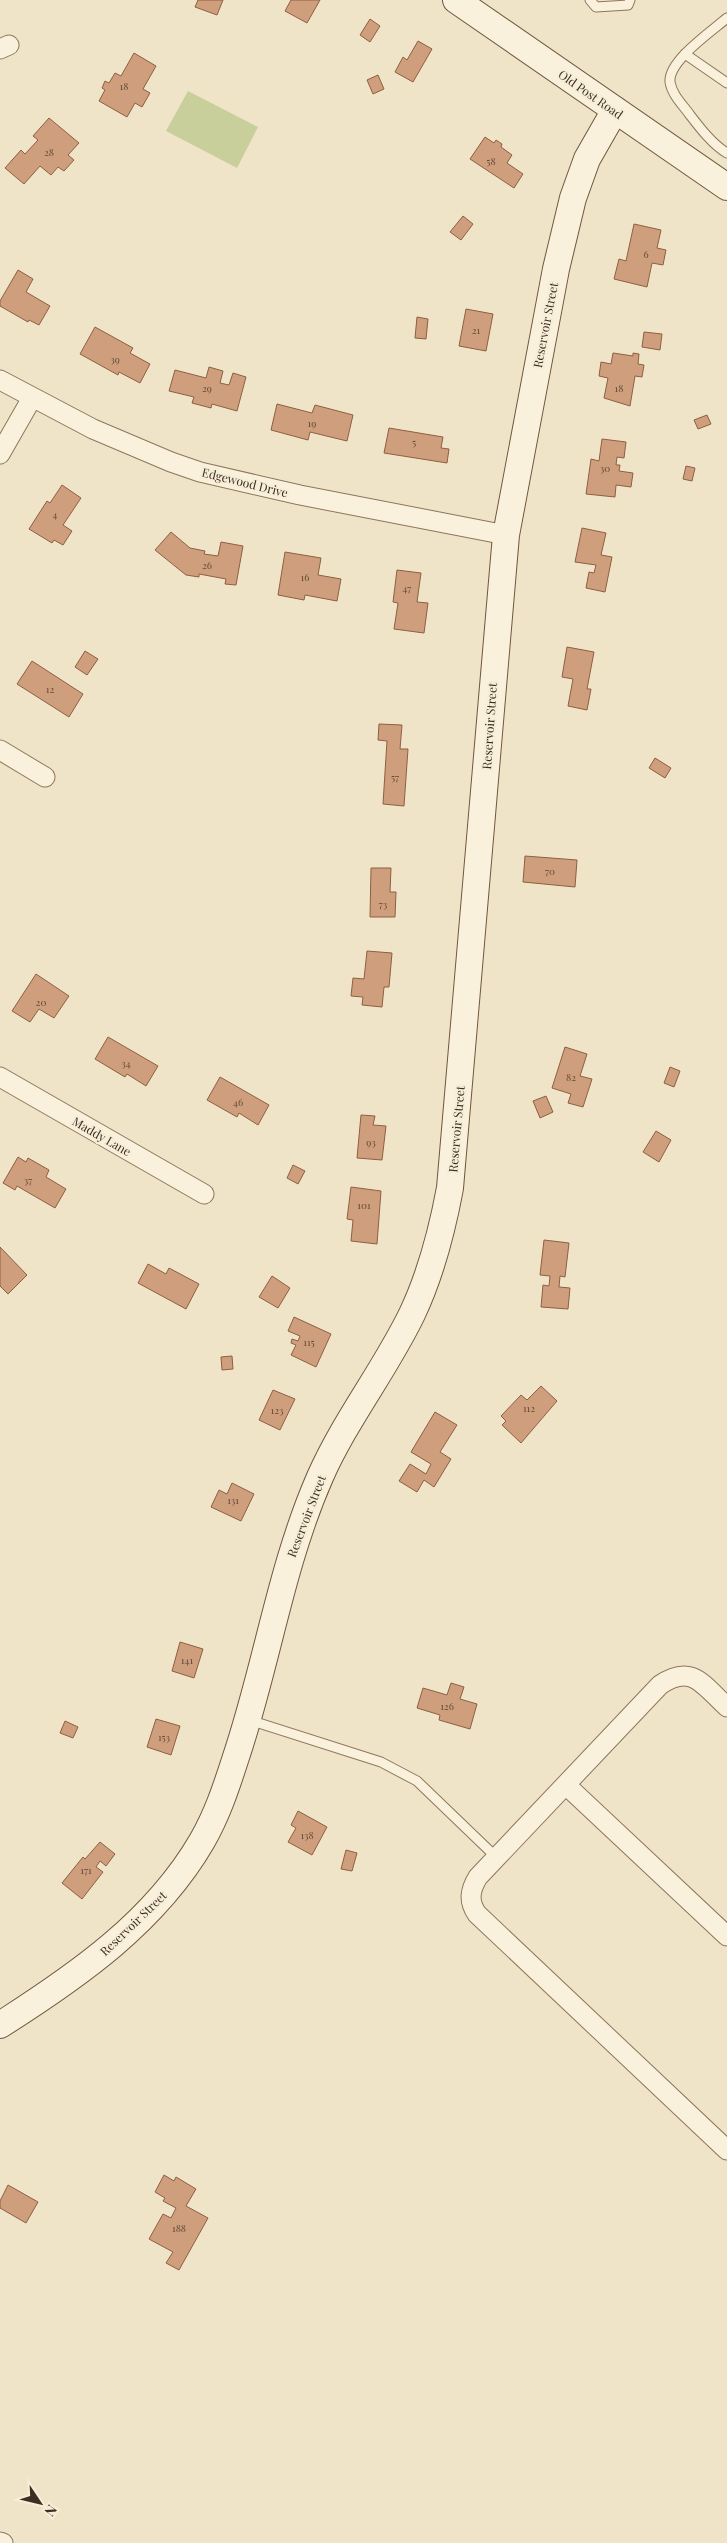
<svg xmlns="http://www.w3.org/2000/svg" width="727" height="2543" font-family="'Playfair Display',serif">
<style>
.green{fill:#c9cf9b}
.building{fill:#cf9f7d;stroke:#8d5f41}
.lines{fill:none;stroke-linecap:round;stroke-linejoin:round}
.lane-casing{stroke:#8d765c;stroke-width:11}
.street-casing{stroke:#8d765c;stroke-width:21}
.secondary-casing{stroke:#6f573f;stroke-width:28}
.lane{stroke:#faf1dc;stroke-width:9}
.street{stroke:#faf1dc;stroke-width:19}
.secondary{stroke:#faf1dc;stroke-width:26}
.labels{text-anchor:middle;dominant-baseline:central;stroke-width:4.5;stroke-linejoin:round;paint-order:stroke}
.number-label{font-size:10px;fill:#624a37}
.street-label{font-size:12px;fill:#3d2e20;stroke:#f7eed8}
</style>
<rect width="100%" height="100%" fill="#f0e4c8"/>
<path class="green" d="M188,91L258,127L237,168L166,131Z"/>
<g class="building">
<path d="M198,0H223L217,15L195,7Z"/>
<path d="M291,0H320L307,23L285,11Z"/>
<path d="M370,19L380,26L370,42L360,35Z"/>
<path d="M418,41L432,49L413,82L395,72L403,57L407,60Z"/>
<path d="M134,53L156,66L143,89L150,93L142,107L135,103L127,117L99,101L105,90L102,88L105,81L109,83L115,73L121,76Z"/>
<path d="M378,75L384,89L373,94L367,80Z"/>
<path d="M49,118L79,143L68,155L74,160L64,171L58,167L51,175L40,166L24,184L5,168L21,150L25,154L38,140L33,136Z"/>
<path d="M485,137L494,143L496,140L502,144L501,147L512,155L507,163L523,174L514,188L470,159Z"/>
<path d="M463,216L473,224L461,240L450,232Z"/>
<path d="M634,224L661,230L657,248L666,250L663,265L652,263L647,287L614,279L619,259L626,261Z"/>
<path d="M18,270L33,279L26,292L50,306L39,325L29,320L28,322L0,306V301Z"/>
<path d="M466,309L493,314L486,351L459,346Z"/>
<path d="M417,317L428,319L426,339L415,338Z"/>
<path d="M95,327L133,348L130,353L150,364L140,383L119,372L118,375L80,354Z"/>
<path d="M644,332L662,334L660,350L642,347Z"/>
<path d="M613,353L633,356V353L639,354L638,364L644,365L642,377L635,376L630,406L604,398L608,378L599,376L601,362L611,364Z"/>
<path d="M209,367L223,371L220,383L229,385L233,373L246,377L237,411L212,404L211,408L192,403L194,397L169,391L175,370L206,378Z"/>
<path d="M277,404L312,413L315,405L353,415L347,441L310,432L308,440L271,430Z"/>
<path d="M707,415L711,424L698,429L694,420Z"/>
<path d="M389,428L443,437L441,448L449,449L447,463L384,453Z"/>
<path d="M602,439L626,442L624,458L617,457L616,465H620L619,471L633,473L631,487L616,485L615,497L586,494L591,459L599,461Z"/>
<path d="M686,466L695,468L692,481L683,479Z"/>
<path d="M62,485L81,498L63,525L72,531L63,545L54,540L52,543L29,529L47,501L50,503Z"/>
<path d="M582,528L606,533L601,555L612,557L605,592L586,588L589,572L594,573L596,565L575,562Z"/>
<path d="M171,532L190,548L205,551L204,554L218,556L221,542L243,546L236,585L225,584L226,579L199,574V577L186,575L155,550Z"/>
<path d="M285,552L321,558L318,575L341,579L337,601L305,595L304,600L278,595Z"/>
<path d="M397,570L421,573L417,602L428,603L424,633L394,629L398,603L393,602Z"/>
<path d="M567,647L594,652L587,689H591L587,710L568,706L573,679L562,677Z"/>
<path d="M85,651L98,659L87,675L75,667Z"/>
<path d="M32,661L83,694L69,717L17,684Z"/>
<path d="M379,724L402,725L400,749H408L404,806L383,804L387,741L378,740Z"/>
<path d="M655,758L671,768L665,778L649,768Z"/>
<path d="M525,856L577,860L575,887L523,882Z"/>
<path d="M371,868H391L390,892H396L395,917H370Z"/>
<path d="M367,951L392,953L389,987H384L382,1007L362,1005L363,997L351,996L353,978L364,979Z"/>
<path d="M36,974L69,996L54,1018L39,1009L30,1022L12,1011Z"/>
<path d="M108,1037L158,1066L146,1086L127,1074L125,1077L95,1059Z"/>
<path d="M565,1047L587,1054L580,1076L592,1079L583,1107L568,1103L571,1094L552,1088Z"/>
<path d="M670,1067L680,1071L674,1087L664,1083Z"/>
<path d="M220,1077L269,1105L258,1125L239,1113L237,1117L207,1100Z"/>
<path d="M546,1096L553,1112L540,1118L533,1101Z"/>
<path d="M361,1115L375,1116L373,1125L386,1126L382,1160L357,1158Z"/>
<path d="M656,1131L671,1140L659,1162L643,1152Z"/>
<path d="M18,1157L26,1162L28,1158L49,1170L46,1177L66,1189L55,1208L17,1186L15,1190L3,1183Z"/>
<path d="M293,1165L305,1171L298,1184L287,1178Z"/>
<path d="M351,1187L381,1191L377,1244L351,1241L353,1220L347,1219Z"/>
<path d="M544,1240L569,1243L565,1277L560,1276L559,1287L570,1288L568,1309L541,1307L543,1285L549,1286L550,1276L540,1275Z"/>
<path d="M0,1247L27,1275L8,1294L0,1286Z"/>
<path d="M148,1264L166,1274L169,1268L199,1284L186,1309L138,1283Z"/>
<path d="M272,1276L290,1288L278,1308L259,1297Z"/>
<path d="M294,1317L331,1334L316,1367L291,1355L296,1345L291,1343L292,1339L298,1341L300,1336L288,1331Z"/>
<path d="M232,1356L233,1369L222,1370L221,1357Z"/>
<path d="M541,1386L557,1401L521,1443L502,1425L506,1421L501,1416L521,1395L527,1400Z"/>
<path d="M273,1390L295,1399L280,1430L259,1420Z"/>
<path d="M435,1412L457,1425L440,1452L451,1459L434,1487L424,1480L417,1492L399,1481L410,1464L426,1474L431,1464L411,1452Z"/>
<path d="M232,1483L254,1494L241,1521L211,1507L219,1490L227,1494Z"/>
<path d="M180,1642L203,1649L194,1678L172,1671Z"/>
<path d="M451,1683L464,1687L460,1699L477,1704L470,1729L439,1720L440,1715L417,1708L423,1688L447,1695Z"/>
<path d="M156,1719L180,1726L171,1755L147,1747Z"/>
<path d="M65,1721L78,1727L73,1738L60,1733Z"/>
<path d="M298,1811L327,1827L312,1855L288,1842L296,1828L291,1825Z"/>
<path d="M100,1842L115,1854L106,1866L100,1861L96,1867L103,1872L82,1899L62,1883L83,1857L85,1859Z"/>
<path d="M346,1850L357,1853L352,1871L341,1869Z"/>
<path d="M164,2175L174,2181L176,2177L196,2189L186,2206L208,2218L179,2270L166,2263L173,2252L149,2239L163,2214L171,2218L176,2208L163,2201L165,2198L155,2192Z"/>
<path d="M8,2185L38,2202L26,2223L0,2208V2201Z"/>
</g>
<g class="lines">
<defs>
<g id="lane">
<path d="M590,0L596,7L628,5L630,0"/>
<path d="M727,18C712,31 668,61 670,82C672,95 683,105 690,115C700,128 713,145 727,153"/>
<path d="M685,54L727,83"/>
<path d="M249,1720L381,1762L417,1781L496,1857"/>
</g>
<g id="street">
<path d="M0,49L9,45"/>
<path d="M0,380L93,429L171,462L200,472L300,495L506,535"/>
<path d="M0,454L32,398"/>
<path d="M0,750L45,777"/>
<path d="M0,1077L204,1194"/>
<path d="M727,1707C703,1685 692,1663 660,1685L478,1877C470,1890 468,1901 477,1914L727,2150"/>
<path d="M566,1785L727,1936"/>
<path d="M0,2542L3,2543"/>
</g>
<g id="secondary">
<path d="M456,0L727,187"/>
<path d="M0,2025C77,1976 155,1922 202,1841C217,1815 226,1788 235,1760C267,1666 280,1568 320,1477C345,1420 385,1370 412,1314C431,1274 442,1231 450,1188L506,535L556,269L573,198L587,159L615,110"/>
</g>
</defs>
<use href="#lane" class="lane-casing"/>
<use href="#street" class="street-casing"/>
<use href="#secondary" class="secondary-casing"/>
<use href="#lane" class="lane"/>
<use href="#street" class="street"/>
<use href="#secondary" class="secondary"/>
</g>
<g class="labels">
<g class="number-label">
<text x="124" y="86">18</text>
<text x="49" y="152">28</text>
<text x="491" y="161">58</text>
<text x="646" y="254">6</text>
<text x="476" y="330">21</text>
<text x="115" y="359">39</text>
<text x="207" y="388">29</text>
<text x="619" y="388">18</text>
<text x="312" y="423">19</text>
<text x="414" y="442">5</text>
<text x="605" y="468">30</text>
<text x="55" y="514">4</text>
<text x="207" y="565">26</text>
<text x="305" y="577">16</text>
<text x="407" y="588">47</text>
<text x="50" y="689">12</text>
<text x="395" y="777">57</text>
<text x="550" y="871">70</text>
<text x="383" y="904">73</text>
<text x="41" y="1002">20</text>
<text x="126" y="1063">34</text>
<text x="571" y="1077">82</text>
<text x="238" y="1102">46</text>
<text x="371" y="1142">93</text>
<text x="28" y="1180">37</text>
<text x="364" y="1205">101</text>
<text x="309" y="1342">115</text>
<text x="529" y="1408">112</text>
<text x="277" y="1410">123</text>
<text x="233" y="1500">131</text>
<text x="187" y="1660">141</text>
<text x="447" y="1706">126</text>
<text x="164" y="1737">153</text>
<text x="307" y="1835">138</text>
<text x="86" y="1870">171</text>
<text x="179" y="2228">188</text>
</g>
<g class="street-label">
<text transform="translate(591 94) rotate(35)">Old Post Road</text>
<text transform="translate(545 325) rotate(-79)">Reservoir Street</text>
<text transform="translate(245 482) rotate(14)">Edgewood Drive</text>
<text transform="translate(489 726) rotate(-86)">Reservoir Street</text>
<text transform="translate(456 1129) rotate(-85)">Reservoir Street</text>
<text transform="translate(102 1136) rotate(30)">Maddy Lane</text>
<text transform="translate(306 1516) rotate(-69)">Reservoir Street</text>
<text transform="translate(133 1923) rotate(-44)">Reservoir Street</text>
</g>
</g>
<g transform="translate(40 2503) rotate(125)" stroke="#f7eed8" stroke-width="4" paint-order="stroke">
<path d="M0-4L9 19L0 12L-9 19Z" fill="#3d2e20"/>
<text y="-8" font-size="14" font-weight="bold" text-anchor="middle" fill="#3d2e20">N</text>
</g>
</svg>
